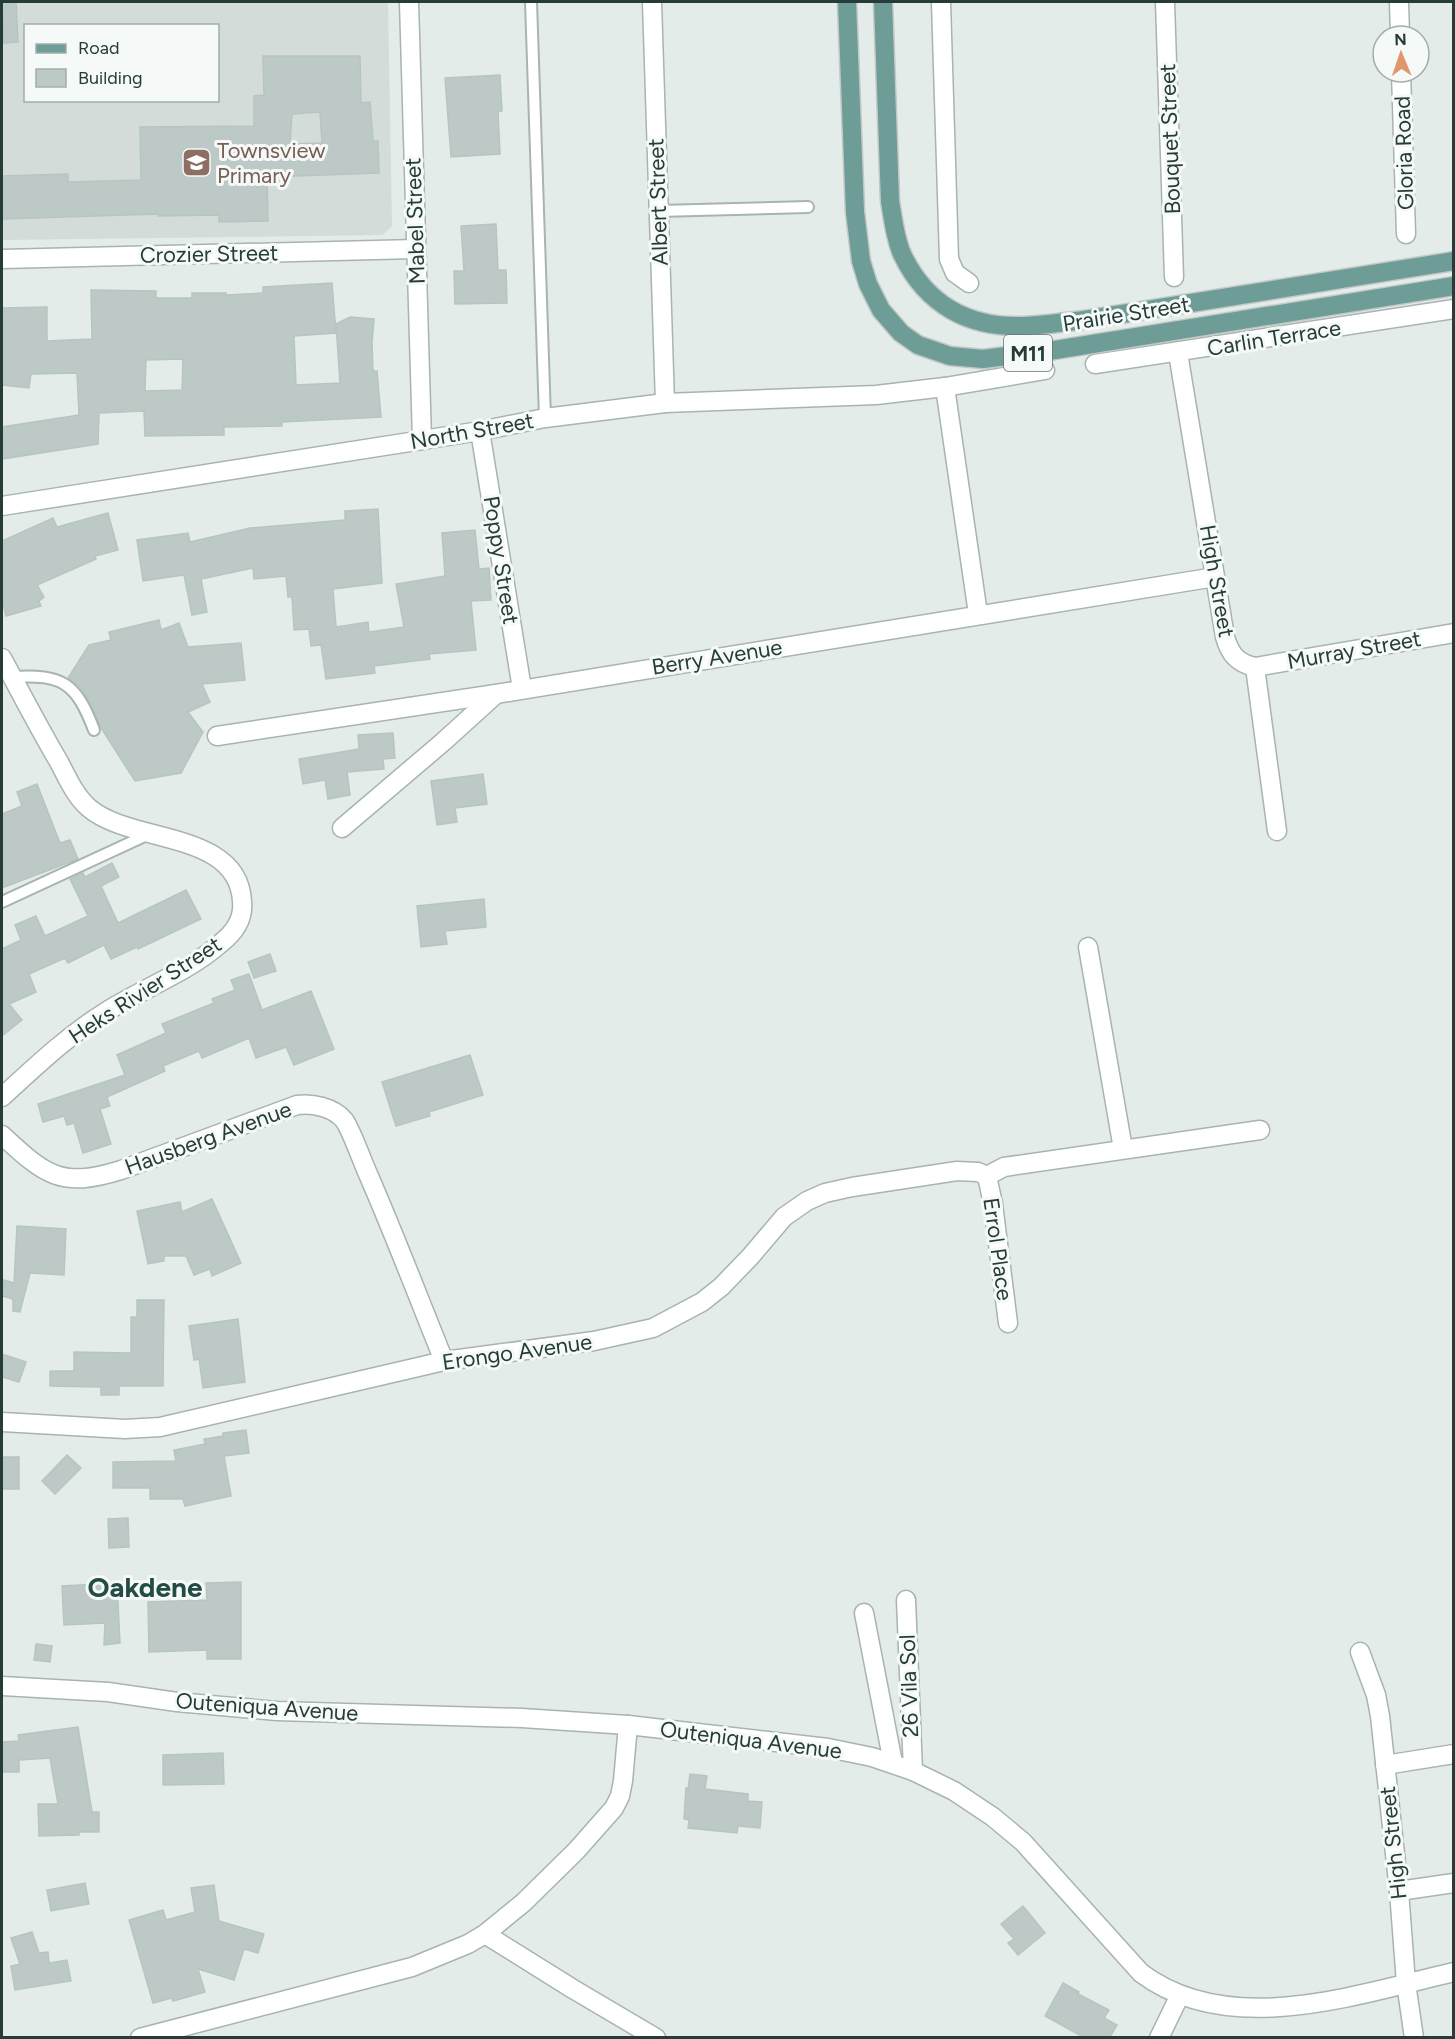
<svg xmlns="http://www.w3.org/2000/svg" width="1455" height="2039" font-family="Figtree,sans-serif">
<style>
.built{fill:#d3dcd9;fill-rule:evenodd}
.building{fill:#bdc9c6;stroke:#b7c5c1;stroke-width:1.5;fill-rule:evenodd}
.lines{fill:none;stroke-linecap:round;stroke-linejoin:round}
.service-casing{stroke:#a7b4b0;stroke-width:14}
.minor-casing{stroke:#a7b4b0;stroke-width:21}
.primary-casing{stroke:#c2c8c7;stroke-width:21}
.service{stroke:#fff;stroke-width:10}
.minor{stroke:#fff;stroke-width:18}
.primary{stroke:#6e9c96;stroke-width:18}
.labels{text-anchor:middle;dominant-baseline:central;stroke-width:6;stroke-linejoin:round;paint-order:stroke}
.shield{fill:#f5f9f7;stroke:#647571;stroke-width:1.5}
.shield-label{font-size:21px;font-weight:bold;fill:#263c38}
.street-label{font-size:22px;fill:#263c38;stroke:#f5f9f7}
.education-label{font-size:22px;fill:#785e54;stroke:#f5f9f7;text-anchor:start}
.district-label{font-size:28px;font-weight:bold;fill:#244c46;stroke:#f5f9f7}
</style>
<rect width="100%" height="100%" fill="#e4ece9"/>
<path class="built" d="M2,2H388L392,226L383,235L2,240ZM26,26H218V100H26Z"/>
<g class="building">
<path d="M2,2H16L18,42L4,43Z"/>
<path d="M263,56H360L361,103L370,102L373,141H378L379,173L267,177L268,221L219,222V215L158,216V214L2,219V176L68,174V182L141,180L140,127L254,126V96L264,95ZM320,112L322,143L290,144L292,114Z"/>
<path d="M500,75L502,111H498L500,154L451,157L445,78Z"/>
<path d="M496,224L498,270H506L507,303L455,304L454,271H464L461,226Z"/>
<path d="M332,283L336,333L294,336L296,385L340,383L336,324L350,317L374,319L372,342L373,371H377L381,417L282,422V426L224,427V435L145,436L144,411L99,413L98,444L2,459V427L79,415L77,373L31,374L29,388L2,385V308L47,307V341L92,339L91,290L156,291V298H192V293H226V295L263,293V287ZM183,359L182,390L145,391L146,360Z"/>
<path d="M378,509L382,583L333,589L336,627L368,622L369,632L404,627L396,584L445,576L442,533L475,530L479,569L489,568L491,600L471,601L476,650L429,654L430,659L374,666L375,673L326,679L321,645L311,646L309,629L294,630L292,597H288L286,576L254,579L253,568L201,579L207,612L192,615L184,575L143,581L137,540L188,533L190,542L250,528L345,520V511Z"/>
<path d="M108,513L118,550L95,556L96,559L37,585L44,597L39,601L41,606L6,616L2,600V541L53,518L57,527Z"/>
<path d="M159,620L161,630L179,623L188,647L241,643L245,680L202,684L210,702L188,712L203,732L181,773L135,781L101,728L87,697L79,686L68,678L89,645L111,640L109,632Z"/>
<path d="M393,733L395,758L383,759L384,769L347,772L350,795L328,799L325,780L303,784L299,759L359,749L358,735Z"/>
<path d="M483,774L487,804L455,808L457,822L437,825L431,781Z"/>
<path d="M37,784L60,843L70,840L78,859L2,888V814L22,806L17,792Z"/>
<path d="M112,863L119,877L101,886L118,923L186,890L201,919L138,949L137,947L111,959L104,945L68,963L65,958L29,974L36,992L9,1004L22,1020L2,1036V949L21,940L15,925L36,916L45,936L88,916L70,879L83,873L85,877Z"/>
<path d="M484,899L486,927L445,931L447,944L421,947L417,906Z"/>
<path d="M270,954L276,971L254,978L248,962Z"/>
<path d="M249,974L262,1010L311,991L334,1049L294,1065L286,1047L256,1058L249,1038L202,1058L199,1051L163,1066L165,1071L107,1097L110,1106L100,1109L111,1144L83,1153L74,1123L67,1125L64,1116L43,1122L38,1104L125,1075L117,1055L166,1033L162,1024L214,1003L212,999L235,990L231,980Z"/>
<path d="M470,1055L483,1095L429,1112L430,1116L396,1126L382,1082Z"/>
<path d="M212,1199L241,1263L212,1276L210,1269L194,1275L186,1256H164V1261L148,1264L137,1211L180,1202L182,1212Z"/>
<path d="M17,1226L66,1229L64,1275L30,1273L20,1312L13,1311V1299L2,1296L4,1280L14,1283Z"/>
<path d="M137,1300H164L163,1386H119V1395H101V1387L50,1386V1371H74V1352L131,1353V1317H137Z"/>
<path d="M238,1319L245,1382L203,1388L199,1359L194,1360L189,1326Z"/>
<path d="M2,1354L26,1362L19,1382L2,1377Z"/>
<path d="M246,1430L249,1453L224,1456L231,1496L185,1506L183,1499H150V1488H113V1462L176,1461L174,1450L205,1444L204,1439L223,1436V1433Z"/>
<path d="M67,1455L81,1468L55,1494L42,1481Z"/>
<rect x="2" y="1457" width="17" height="32"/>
<path d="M128,1518L129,1547L109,1548L108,1519Z"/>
<path d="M241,1582V1659H207V1650L149,1652L148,1602L207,1600L206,1583Z"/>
<path d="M117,1583L120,1643L104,1645L105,1623L64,1625L62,1586Z"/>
<path d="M36,1644L52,1646L50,1662L34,1660Z"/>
<path d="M78,1727L92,1812H99V1832H79V1835L39,1836L38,1804H58L50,1758L19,1760V1772H2V1742L19,1741L18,1735Z"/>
<path d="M223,1753L224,1784L163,1785V1755Z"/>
<path d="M690,1774L707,1776L705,1789L748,1794V1801L762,1802L760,1828L738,1826L737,1833L688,1828L689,1820L684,1819L686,1788L688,1789Z"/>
<path d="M85,1883L89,1904L51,1911L47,1890Z"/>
<path d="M214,1885L219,1921L264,1934L258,1953L244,1949L234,1980L198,1969L205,1992L173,2001L172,1998L153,2003L129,1920L163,1910L166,1920L195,1912L191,1888Z"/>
<path d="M1023,1906L1045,1933L1018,1955L1008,1943L1014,1939L1001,1924Z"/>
<path d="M32,1932L39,1953L48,1952L49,1963L67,1960L71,1981L15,1990L11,1966L20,1964L11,1938Z"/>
<path d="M1063,1983L1079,1992L1078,1994L1109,2010L1104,2018L1117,2025L1110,2037H1083L1045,2016Z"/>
</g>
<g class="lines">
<defs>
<g id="service">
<path d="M531,2L545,418"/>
<path d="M659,211L808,207"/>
<path d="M12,677C63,674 76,683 94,730"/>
<path d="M2,902L149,834"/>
</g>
<g id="minor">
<path d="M409,2L422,440"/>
<path d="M652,2L665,403"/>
<path d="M941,2L949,259L955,273L969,283"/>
<path d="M1165,2L1174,277"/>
<path d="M1399,2L1400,36"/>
<path d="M1401,72L1406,234"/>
<path d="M2,259L416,249"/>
<path d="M1178,353L1225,637C1230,654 1237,663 1255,667L1277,831"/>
<path d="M1095,364L1454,309"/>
<path d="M945,387L978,614"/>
<path d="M480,431L522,689"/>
<path d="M2,506L480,431L545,418L665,403L876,395L945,387L1045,370"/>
<path d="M2,658C21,693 39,728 59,762C67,777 75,796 89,808C131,844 238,830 242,901C244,919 235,932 221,943C187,973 141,989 104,1013C66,1037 34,1068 2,1097"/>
<path d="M1255,667L1454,633"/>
<path d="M217,736L496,694L1215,577"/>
<path d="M342,828L443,742L496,694"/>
<path d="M1088,947L1123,1149"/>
<path d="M2,1135C45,1175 61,1189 121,1170L297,1105C312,1103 333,1107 344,1120C351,1129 362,1161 368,1174C395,1236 419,1299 444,1361"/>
<path d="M987,1176L1004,1167L1260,1130"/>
<path d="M987,1176L993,1204L1008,1323"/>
<path d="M2,1422L125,1429L160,1427L444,1361L594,1341L653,1328L702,1302L721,1287L750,1257L784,1217L807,1201L825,1193L852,1187L957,1171L978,1172L987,1176"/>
<path d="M906,1600L913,1771"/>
<path d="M864,1613L893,1763"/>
<path d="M1360,1652L1376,1695L1380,1716L1399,1891L1406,1983L1414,2038"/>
<path d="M2,1686L108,1692L177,1702L277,1711L522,1718L628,1725L828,1748L872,1757L913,1771L954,1791L993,1817L1023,1842L1141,1973C1229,2039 1355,1995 1454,1972"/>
<path d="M1385,1765L1454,1754"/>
<path d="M1399,1891L1454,1883"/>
<path d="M485,1934L573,1989L656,2038"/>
<path d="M140,2038L412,1967L468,1944L485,1934L523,1903L576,1851L614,1808L620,1796L623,1781L628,1725"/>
<path d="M1159,2038L1178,1999"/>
</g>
<g id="primary">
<path d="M847,2L855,212L861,261L868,284L881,310L901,333L918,345L950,356L983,359L1055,350L1454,286"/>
<path d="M883,2L890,201C893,219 895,238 902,254C926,305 969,328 1024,326C1044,325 1064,322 1084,320L1454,261"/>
</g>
</defs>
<use href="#service" class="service-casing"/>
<use href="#minor" class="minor-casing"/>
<use href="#primary" class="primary-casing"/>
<use href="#service" class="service"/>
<use href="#minor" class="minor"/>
<use href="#primary" class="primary"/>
</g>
<defs>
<symbol id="school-square" viewBox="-11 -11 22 22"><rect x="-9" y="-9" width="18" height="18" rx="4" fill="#8d6e63" stroke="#f5f9f7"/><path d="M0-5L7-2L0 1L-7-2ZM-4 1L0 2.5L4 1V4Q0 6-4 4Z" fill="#fff"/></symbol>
</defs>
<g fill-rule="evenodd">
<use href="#school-square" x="180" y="146" width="33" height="33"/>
</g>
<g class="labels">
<rect class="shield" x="1004" y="335" width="48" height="36" rx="4.5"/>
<g class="shield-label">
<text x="1028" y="353">M11</text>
</g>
<g class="street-label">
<text transform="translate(1170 139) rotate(-92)">Bouquet Street</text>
<text transform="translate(1404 153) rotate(-92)">Gloria Road</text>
<text transform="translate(658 202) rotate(-92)">Albert Street</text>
<text transform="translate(415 221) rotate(-92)">Mabel Street</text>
<text transform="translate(209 254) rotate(-1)">Crozier Street</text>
<text transform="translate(1126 314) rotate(-9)">Prairie Street</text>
<text transform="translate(1274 338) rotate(-9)">Carlin Terrace</text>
<text transform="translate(472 431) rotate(-10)">North Street</text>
<text transform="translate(501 560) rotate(81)">Poppy Street</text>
<text transform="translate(1217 581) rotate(80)">High Street</text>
<text transform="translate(1354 650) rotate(-10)">Murray Street</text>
<text transform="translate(717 657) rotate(-9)">Berry Avenue</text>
<text transform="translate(145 990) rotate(-33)">Heks Rivier Street</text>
<text transform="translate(208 1138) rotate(-20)">Hausberg Avenue</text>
<text transform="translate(998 1249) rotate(82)">Errol Place</text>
<text transform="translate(517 1352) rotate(-8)">Erongo Avenue</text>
<text transform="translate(909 1686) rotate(-92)">26 Vila Sol</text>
<text transform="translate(267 1707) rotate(4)">Outeniqua Avenue</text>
<text transform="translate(751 1740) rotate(7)">Outeniqua Avenue</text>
<text transform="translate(1393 1843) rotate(-96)">High Street</text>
</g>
<g class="education-label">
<text x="217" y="150">Townsview<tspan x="217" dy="25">Primary</tspan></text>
</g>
<g class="district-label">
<text x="145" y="1587">Oakdene</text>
</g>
</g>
<rect width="1455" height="2039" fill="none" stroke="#263c38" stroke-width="6"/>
<rect x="24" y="24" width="195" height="78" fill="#f5f9f7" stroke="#a2adab" stroke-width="1.5"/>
<rect x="36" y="44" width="30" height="9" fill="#6e9c96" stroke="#a2adab" stroke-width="1.5"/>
<text x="78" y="54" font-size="18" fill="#263c38">Road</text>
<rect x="36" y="69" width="30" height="18" fill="#bdc9c6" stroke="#a2adab" stroke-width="1.5"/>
<text x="78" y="84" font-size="18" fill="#263c38">Building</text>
<g transform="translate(1401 54) rotate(358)"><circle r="28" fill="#f5f9f7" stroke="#a2adab" stroke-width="1.5"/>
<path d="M0-4.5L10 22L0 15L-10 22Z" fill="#e2966c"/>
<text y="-9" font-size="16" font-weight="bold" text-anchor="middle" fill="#263c38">N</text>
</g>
</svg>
